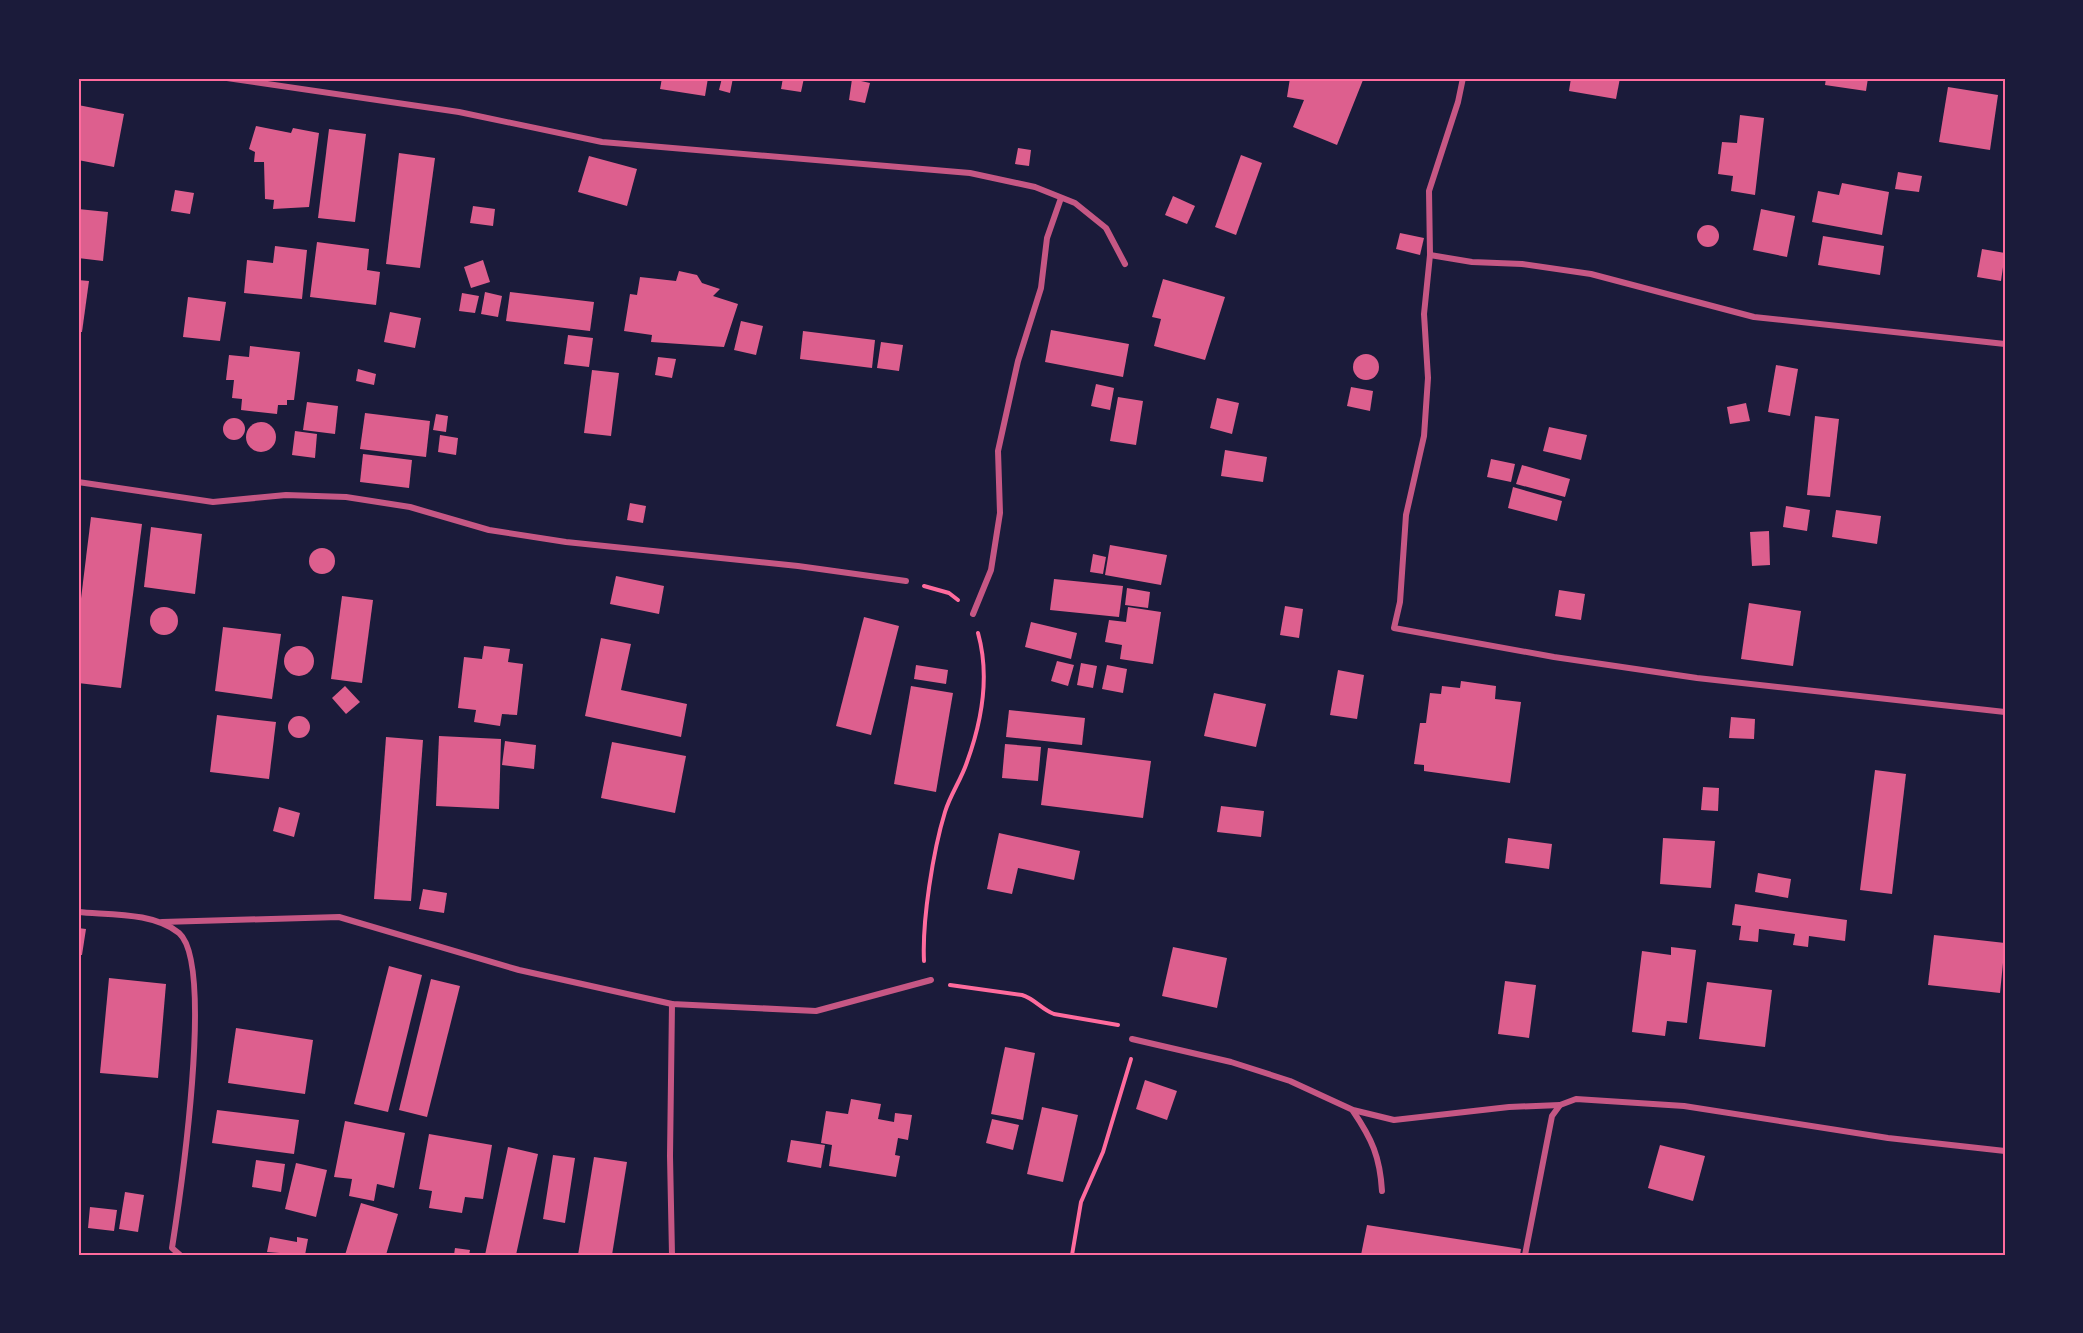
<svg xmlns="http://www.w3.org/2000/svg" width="2083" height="1333" font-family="Mulish,sans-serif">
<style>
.building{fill:#dd5f8e}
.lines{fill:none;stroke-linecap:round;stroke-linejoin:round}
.path{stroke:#ff6b9d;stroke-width:4}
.minor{stroke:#c65784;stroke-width:6}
.neatline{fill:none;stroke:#ff6b9d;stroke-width:2}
</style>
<rect width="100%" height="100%" fill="#1b1b3a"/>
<g class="building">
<path d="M662,78H708L705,96L660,89Z"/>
<path d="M722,78H733L730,93L719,90Z"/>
<path d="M783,78H804L801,92L781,89Z"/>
<path d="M1290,78L1363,80L1337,145L1293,127L1304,100L1287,97Z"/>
<path d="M1571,78H1620L1616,99L1569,91Z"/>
<path d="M1826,78H1868L1866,91L1825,85Z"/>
<path d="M852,79L870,83L865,103L849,100Z"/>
<path d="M1948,87L1998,95L1990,150L1939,142Z"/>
<path d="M78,105L124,114L114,167L78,160Z"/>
<path d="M1740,115L1764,118L1755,195L1731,191L1733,176L1718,174L1722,142L1737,143Z"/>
<path d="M256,126L291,133L293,128L319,133L309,207L273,209L274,200L265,199L264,162H254L255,152L249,149Z"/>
<path d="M329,129L366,134L355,222L318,218Z"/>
<path d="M1018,148L1031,150L1029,166L1015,164Z"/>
<path d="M399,153L435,158L420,268L386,264Z"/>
<path d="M1241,155L1262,163L1236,235L1215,227Z"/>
<path d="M589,156L637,169L627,206L578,192Z"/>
<path d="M1898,172L1922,176L1919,192L1895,189Z"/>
<path d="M1842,183L1889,192L1882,235L1812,222L1818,191L1839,195Z"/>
<path d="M175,190L194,193L190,214L171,211Z"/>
<path d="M1173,196L1195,206L1187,224L1165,215Z"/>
<path d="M473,206L495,209L493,226L470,223Z"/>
<path d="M78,209L108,212L103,261L78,258Z"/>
<path d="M1761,209L1795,216L1787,257L1753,250Z"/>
<circle cx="1708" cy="236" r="11"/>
<path d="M1400,233L1424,238L1420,255L1396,249Z"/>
<path d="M1823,236L1884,246L1880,275L1818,265Z"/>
<path d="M317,242L369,249L367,270L380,272L376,305L310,297Z"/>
<path d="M275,246L307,250L302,299L244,293L247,260L273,263Z"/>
<path d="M1982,249L2005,253L2001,281L1977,277Z"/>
<path d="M483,260L490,282L471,288L464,267Z"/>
<path d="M679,271L697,275L702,283L720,289L713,296L738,304L724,347L651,342L652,335L624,331L630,294L637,295L640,277L676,281Z"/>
<path d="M1163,279L1225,297L1205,360L1154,346L1161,319L1152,317Z"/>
<path d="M78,280L89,281L82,332H78Z"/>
<path d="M485,292L502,296L498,317L481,314Z"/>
<path d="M510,292L594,302L590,331L506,321Z"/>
<path d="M462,293L479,296L475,313L459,311Z"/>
<path d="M188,297L226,302L220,341L183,337Z"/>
<path d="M390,312L421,318L415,348L384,342Z"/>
<path d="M741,321L763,326L756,355L734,350Z"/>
<path d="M1051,330L1129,344L1123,377L1045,362Z"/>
<path d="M803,331L875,340L872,368L800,359Z"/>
<path d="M568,335L593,338L589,367L564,364Z"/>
<path d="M881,342L903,345L899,371L877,368Z"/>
<path d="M250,346L300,352L294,400H287V405H278L277,414L241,410L242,399L232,398L234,380H226L229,355L249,357Z"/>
<circle cx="1366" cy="367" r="13"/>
<path d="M658,357L676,359L672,378L655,375Z"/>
<path d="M1776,365L1798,369L1790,416L1768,412Z"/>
<path d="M358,369L376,374L374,385L356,381Z"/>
<path d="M592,370L619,373L611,436L584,433Z"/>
<path d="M1096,384L1114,388L1110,410L1091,406Z"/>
<path d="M1351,387L1373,391L1370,411L1347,406Z"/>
<path d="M1118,397L1143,401L1136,445L1110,441Z"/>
<path d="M1217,398L1239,403L1232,434L1210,428Z"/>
<path d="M307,402L338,406L335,434L303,430Z"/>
<path d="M1746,403L1750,421L1730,424L1727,407Z"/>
<path d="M365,413L430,421L426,457L360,449Z"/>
<path d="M436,414L448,416L446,432L433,430Z"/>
<path d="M1815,416L1839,419L1830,497L1807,495Z"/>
<circle cx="234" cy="429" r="11"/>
<circle cx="261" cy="437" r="15"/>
<path d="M1549,427L1587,435L1581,460L1543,451Z"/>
<path d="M295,431L317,434L315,458L292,455Z"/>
<path d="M440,435L458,438L456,455L438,452Z"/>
<path d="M1225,450L1267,457L1263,482L1221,476Z"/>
<path d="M363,454L412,460L409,488L360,482Z"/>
<path d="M1491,459L1515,464L1511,482L1487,477Z"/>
<path d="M1522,465L1570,479L1565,497L1516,484Z"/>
<path d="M1513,487L1562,501L1557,521L1508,508Z"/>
<path d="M630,503L646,506L643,523L627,520Z"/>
<path d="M1786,506L1810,510L1807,531L1783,527Z"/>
<path d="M1836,510L1881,516L1877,544L1832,537Z"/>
<path d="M91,517L142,524L121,688L78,683V623Z"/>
<path d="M151,527L202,534L195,594L144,587Z"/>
<path d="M1769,531L1770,565L1752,566L1750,532Z"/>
<path d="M1110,545L1167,555L1161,585L1105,575Z"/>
<circle cx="322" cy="561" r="13"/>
<path d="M1093,554L1106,557L1103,574L1090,572Z"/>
<path d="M616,576L664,586L659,614L610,604Z"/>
<path d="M1054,579L1123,586L1119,617L1050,610Z"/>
<path d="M1127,588L1150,592L1148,608L1125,605Z"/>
<path d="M1559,590L1585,594L1581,620L1555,616Z"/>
<path d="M342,596L373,600L362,683L331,679Z"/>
<path d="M1749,603L1801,611L1793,666L1741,659Z"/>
<path d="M1285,606L1303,609L1299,638L1280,635Z"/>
<circle cx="164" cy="621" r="14"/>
<path d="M1128,607L1161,612L1153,664L1120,659L1122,645L1105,642L1109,620L1126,622Z"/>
<path d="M864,617L899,626L871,735L836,726Z"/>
<path d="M1031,622L1077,633L1071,659L1025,647Z"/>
<path d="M223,627L281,634L272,699L215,691Z"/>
<path d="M601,638L631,644L621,690L687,704L681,737L585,716Z"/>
<path d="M484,646L510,649L508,662L523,664L517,715L502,714L500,726L474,722L476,710L458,708L464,657L482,659Z"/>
<circle cx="299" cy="661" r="15"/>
<path d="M1057,661L1074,665L1068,686L1051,681Z"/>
<path d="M1081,663L1097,666L1093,688L1077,685Z"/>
<path d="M916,665L948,670L946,684L914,679Z"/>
<path d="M1107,665L1127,669L1123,693L1102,689Z"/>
<path d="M1338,670L1364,675L1357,719L1330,715Z"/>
<path d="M1461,681L1496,686L1495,699L1521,702L1510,783L1424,771V765L1414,764L1420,723H1426L1430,693L1441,694L1442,686L1460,688Z"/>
<path d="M345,686L360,702L346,714L332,698Z"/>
<path d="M911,686L953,693L936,792L894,784Z"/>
<path d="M1214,693L1266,704L1256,747L1204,736Z"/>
<path d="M1009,710L1085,718L1082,745L1006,737Z"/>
<path d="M217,715L276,722L269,779L210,772Z"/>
<circle cx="299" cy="727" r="11"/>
<path d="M1731,717L1755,719L1754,739L1729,738Z"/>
<path d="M439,736L501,739L499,809L436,806Z"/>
<path d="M386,737L423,740L411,901L374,899Z"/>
<path d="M505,741L536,745L534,769L502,765Z"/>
<path d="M612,742L686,756L675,813L601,798Z"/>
<path d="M1005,744L1041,747L1038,781L1002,778Z"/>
<path d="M1048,748L1151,761L1143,818L1041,805Z"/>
<path d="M1875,770L1906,774L1892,894L1860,890Z"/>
<path d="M1703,787L1719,788L1718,811L1701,810Z"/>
<path d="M1221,806L1264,811L1261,837L1217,832Z"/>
<path d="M279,807L300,813L294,837L273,831Z"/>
<path d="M999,833L1080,851L1074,880L1018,868L1012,894L987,889Z"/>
<path d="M1508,838L1552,844L1549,869L1505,863Z"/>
<path d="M1663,838L1715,841L1711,888L1660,884Z"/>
<path d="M1758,873L1791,879L1788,898L1755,892Z"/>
<path d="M423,889L447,893L444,913L419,909Z"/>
<path d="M1735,904L1847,920L1845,941L1809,936L1808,947L1793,945L1795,934L1759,929L1758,942L1739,940L1741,926L1732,925Z"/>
<path d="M78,928L86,929L82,955H78Z"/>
<path d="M1934,935L2005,943L2000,993L1928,985Z"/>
<path d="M1173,947L1227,958L1217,1008L1162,996Z"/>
<path d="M1671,947L1696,950L1687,1023L1667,1021L1665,1036L1632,1032L1642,951L1671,955Z"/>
<path d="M389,966L422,975L388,1112L354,1104Z"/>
<path d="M109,978L166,984L158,1078L100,1073Z"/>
<path d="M431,979L460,986L427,1117L399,1110Z"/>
<path d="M1505,981L1536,985L1529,1038L1498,1034Z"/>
<path d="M1707,982L1772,990L1765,1047L1699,1039Z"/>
<path d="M236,1028L313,1040L305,1094L228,1083Z"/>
<path d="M1005,1047L1035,1053L1023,1120L991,1114Z"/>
<path d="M1145,1080L1177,1091L1167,1120L1136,1109Z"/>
<path d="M851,1099L881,1104L878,1119L894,1122L895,1113L912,1115L908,1140L898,1138L895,1155L900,1156L896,1177L829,1166L832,1145L821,1143L826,1111L848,1114Z"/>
<path d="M1042,1107L1078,1115L1063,1182L1027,1174Z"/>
<path d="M217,1110L299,1120L294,1154L212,1143Z"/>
<path d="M992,1119L1019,1125L1013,1150L986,1143Z"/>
<path d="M345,1121L405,1133L394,1188L377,1184L374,1201L349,1196L352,1179L334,1177Z"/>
<path d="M429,1134L492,1145L483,1199L465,1197L462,1213L429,1208L432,1191L419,1189Z"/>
<path d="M791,1140L825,1145L821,1168L787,1162Z"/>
<path d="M1660,1145L1705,1156L1693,1201L1648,1188Z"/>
<path d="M508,1147L538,1154L516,1255H485Z"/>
<path d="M553,1155L575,1158L565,1223L543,1219Z"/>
<path d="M594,1157L627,1162L612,1255H578Z"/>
<path d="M256,1160L285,1164L281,1192L252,1187Z"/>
<path d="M296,1163L327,1170L316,1217L285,1209Z"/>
<path d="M125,1192L144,1195L138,1232L119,1229Z"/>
<path d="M361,1203L398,1214L386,1255H345Z"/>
<path d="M90,1207L117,1210L114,1231L88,1228Z"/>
<path d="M1367,1225L1521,1249L1520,1255H1361Z"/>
<path d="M270,1237L297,1242V1237L308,1239L305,1255L267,1252Z"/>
<path d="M455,1248L470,1250L469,1255H454Z"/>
</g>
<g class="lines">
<g class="path">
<path d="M924,586L949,593L958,600"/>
<path d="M924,961C922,921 933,851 945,812C950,795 961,780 967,762C982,721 990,676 978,633"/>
<path d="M950,985L1022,995C1035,999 1041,1009 1054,1014L1118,1025"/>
<path d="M1072,1255L1081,1202L1103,1152L1131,1059"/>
</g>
<g class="minor">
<path d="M227,78L459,112L602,142L970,173L1035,187L1075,203L1106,228L1125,264"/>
<path d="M1463,78L1458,102L1429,191L1430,255L1472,262L1522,264L1591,274L1754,317L2005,344"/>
<path d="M1430,255L1424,314L1428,378L1424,436L1406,515L1400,602L1394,628L1554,657L1697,678L2005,712"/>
<path d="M78,482L213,502L286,495L346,497L410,507L489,530L566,542L798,566L906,581"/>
<path d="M973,614L991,570L1000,513L998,451L1018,361L1041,288L1047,238L1061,198"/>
<path d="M78,912C109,915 154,912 179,933C215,964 180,1197 172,1248L180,1255"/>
<path d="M162,922L339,917L519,970L672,1004L816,1011L931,980"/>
<path d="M672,1004L670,1156L672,1255"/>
<path d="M1132,1039L1231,1062L1290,1081L1353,1110L1394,1120L1509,1107L1560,1105"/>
<path d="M1353,1111C1372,1139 1380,1157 1382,1191"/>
<path d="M1525,1255L1552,1116L1560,1105L1576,1099L1684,1106L1888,1138L2005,1151"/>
</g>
</g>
<rect width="2083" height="1333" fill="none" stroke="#1b1b3a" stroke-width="159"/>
<rect x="80" y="80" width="1924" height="1174" class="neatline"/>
</svg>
